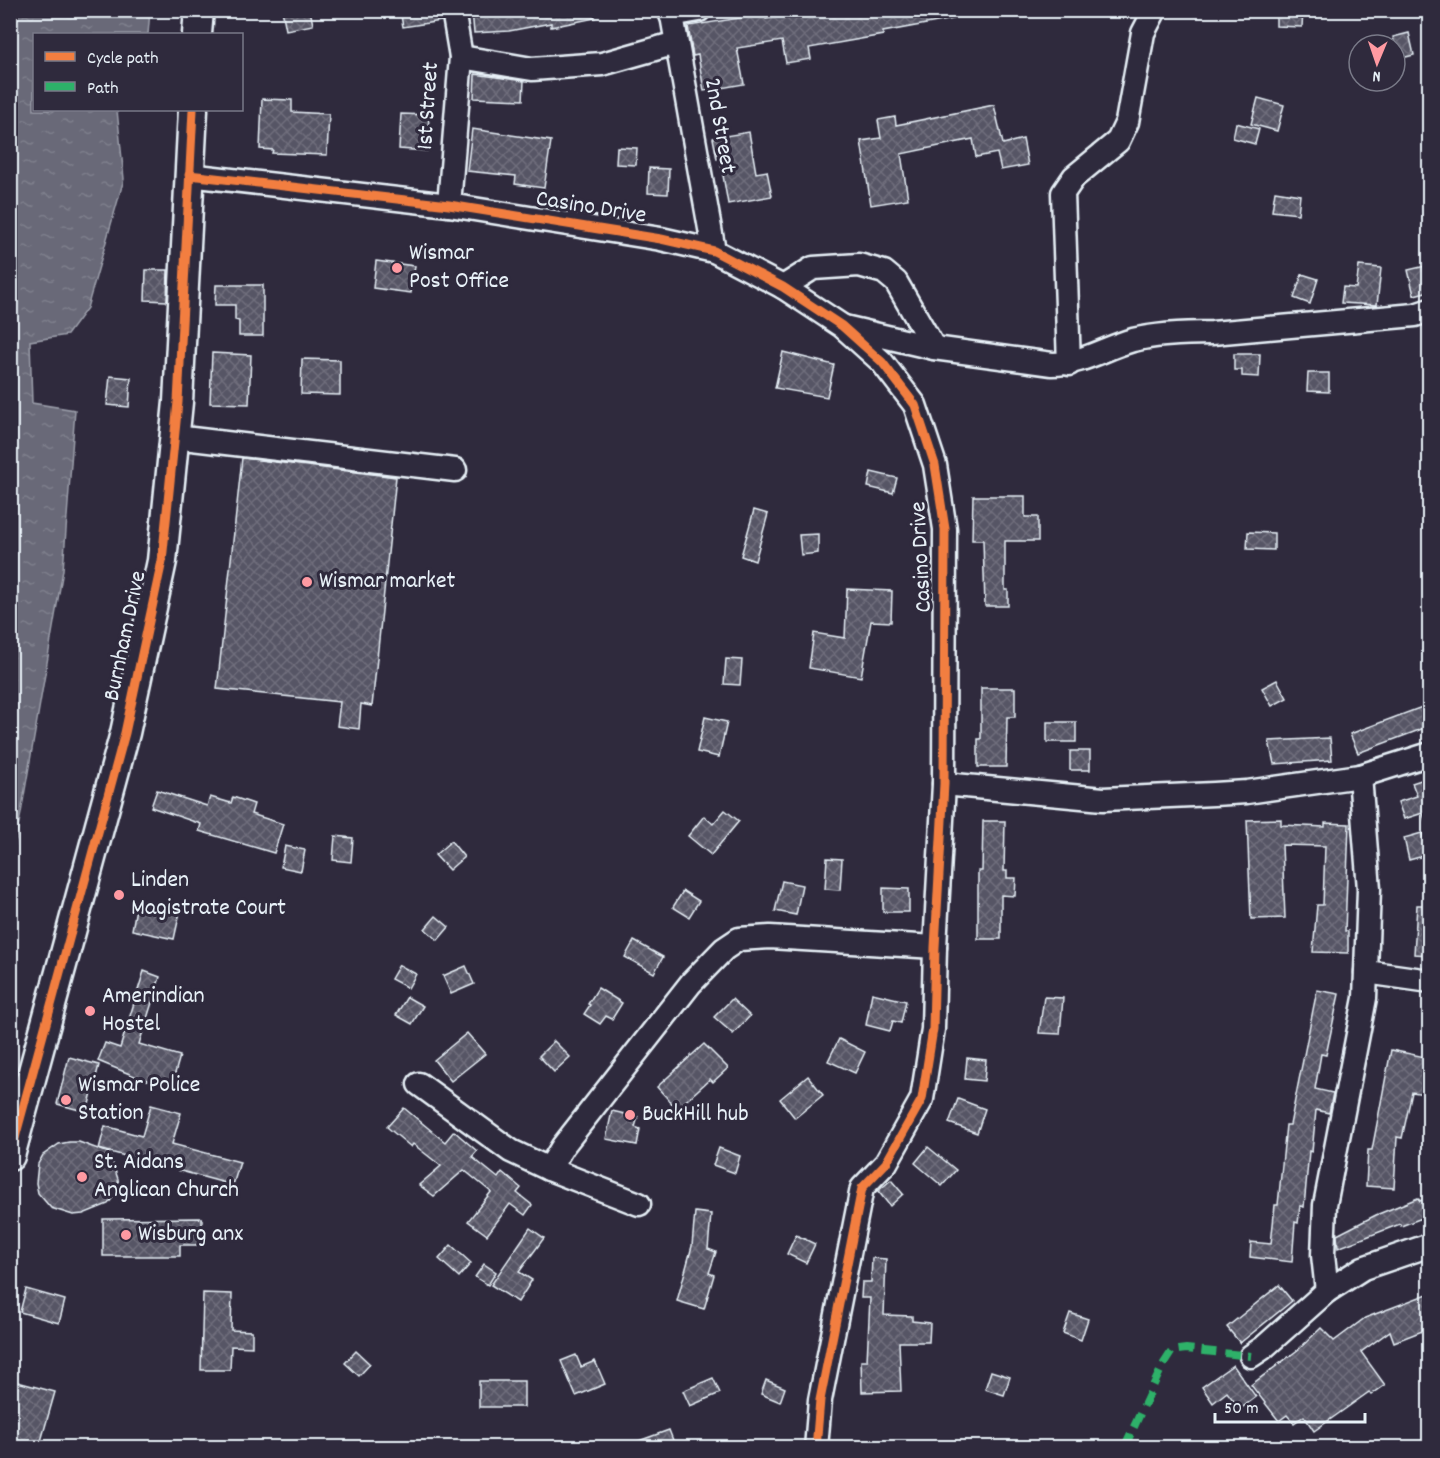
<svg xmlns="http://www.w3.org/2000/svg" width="1440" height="1458" font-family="Dekko,sans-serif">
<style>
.water{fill:url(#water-ripples);stroke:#9c9fab;stroke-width:1.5}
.building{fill:url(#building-cross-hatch);stroke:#e8f1f8;stroke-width:1.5}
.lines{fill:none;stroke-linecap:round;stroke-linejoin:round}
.minor-casing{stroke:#e8f1f8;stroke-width:27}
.tertiary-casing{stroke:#e8f1f8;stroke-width:33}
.minor{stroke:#2f2a3d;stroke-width:22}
.tertiary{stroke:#2f2a3d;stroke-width:28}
.quiet{stroke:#2db169;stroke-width:8;stroke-dasharray:15 8;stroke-linecap:butt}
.cycleway-casing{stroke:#2f2a3d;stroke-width:13}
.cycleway{stroke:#f27e40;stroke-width:9}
.poi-dot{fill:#ff9aa2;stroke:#2f2a3d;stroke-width:2}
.labels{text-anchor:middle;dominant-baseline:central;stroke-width:6;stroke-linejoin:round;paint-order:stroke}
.street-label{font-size:24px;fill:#e8f1f8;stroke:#2f2a3d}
.poi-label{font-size:24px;fill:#e8f1f8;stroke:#2f2a3d;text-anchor:start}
</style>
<defs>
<pattern id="water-ripples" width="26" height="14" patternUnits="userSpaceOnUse" patternTransform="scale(1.5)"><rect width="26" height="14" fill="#696978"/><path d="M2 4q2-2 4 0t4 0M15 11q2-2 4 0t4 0" fill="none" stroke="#7e7f8c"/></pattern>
<pattern id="building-cross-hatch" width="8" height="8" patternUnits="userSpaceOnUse" patternTransform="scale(1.5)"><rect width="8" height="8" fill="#575565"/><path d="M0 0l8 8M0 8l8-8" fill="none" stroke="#6f6e7c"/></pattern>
</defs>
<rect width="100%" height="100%" fill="#2f2a3d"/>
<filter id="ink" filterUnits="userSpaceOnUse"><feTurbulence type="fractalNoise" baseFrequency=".0167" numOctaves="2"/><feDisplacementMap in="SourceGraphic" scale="12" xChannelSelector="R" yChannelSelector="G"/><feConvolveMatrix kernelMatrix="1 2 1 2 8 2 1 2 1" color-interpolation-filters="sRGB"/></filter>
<g filter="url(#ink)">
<path class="water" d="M11,10L150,11L148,34H34V110H117L124,179L87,308L67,335L30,341L32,403L75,410L63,570L21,813L11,862Z"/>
<g class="building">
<path d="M282,10H310L313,25L286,30Z"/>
<path d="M400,10H440L441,21L403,27Z"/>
<path d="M472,10H594L595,18L551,27V23L509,31L474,33Z"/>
<path d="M816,10H953L954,19L883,32V35L809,48L811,59L786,63L782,41L737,48L744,84L704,91L698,55L693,56L688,26L765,14L766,19Z"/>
<path d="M1276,10H1303L1302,27L1276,26Z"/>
<path d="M1409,33L1414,55L1398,59L1393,37Z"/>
<path d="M475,74L524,81L523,100L474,98Z"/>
<path d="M1258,98L1284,105L1277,131L1251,124Z"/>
<path d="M262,99L292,100V112L329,114L327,155L272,153L273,150L260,149Z"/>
<path d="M994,105L1003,144L1023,139L1028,165L1001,170L997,153L976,157L973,139L901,154L908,199L871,205L861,141L881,138L878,120L895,117L896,125Z"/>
<path d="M401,114L429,115L427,151L399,149Z"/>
<path d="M1236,123L1259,129L1255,144L1233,138Z"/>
<path d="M472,129L551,141L544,188L515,184L516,176L467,171Z"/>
<path d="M749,132L756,173L767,171L772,196L728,204L720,158L717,159L713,138Z"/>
<path d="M617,147L637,148L636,165L616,164Z"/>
<path d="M649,168L669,169L668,194L648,193Z"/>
<path d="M1275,191L1300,195L1298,214L1272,211Z"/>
<path d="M376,261L415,266L411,293L373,288Z"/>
<path d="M1430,265V291L1414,295L1408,270Z"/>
<path d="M1359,266L1381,268L1377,305L1341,303L1343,287L1356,288Z"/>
<path d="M146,270H168L167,301L145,300Z"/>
<path d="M1302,274L1318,279L1310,304L1294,298Z"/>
<path d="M216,285H263V336H239V321L235,320V305H215Z"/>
<path d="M783,352L834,365L827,397L775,388Z"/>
<path d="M212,353L251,355L249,404L210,403Z"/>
<path d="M1234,354H1260L1259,377L1242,376V370H1234Z"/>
<path d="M302,359L340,360V395L301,394Z"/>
<path d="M1308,373H1329V392L1307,391Z"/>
<path d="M110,376L131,378L129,407L107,405Z"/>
<path d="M242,458L396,477L372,706L361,704L359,729L337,726L340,702L217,689Z"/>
<path d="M871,472L897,478L893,493L868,487Z"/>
<path d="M973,496H1025V517H1038V541H1005V590H1008V606H985L983,540H972Z"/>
<path d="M754,510L768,514L755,561L741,556Z"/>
<path d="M1248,532L1274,533V550L1247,549Z"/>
<path d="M818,534V553L801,555L799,535Z"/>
<path d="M847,589L892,591L891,622L871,621L861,677L809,668L814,633L845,638Z"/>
<path d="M726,659L742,660L740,685L724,684Z"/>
<path d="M1277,680L1287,698L1272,706L1262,688Z"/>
<path d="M981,688H1015V717H1007L1006,767H978V739H981Z"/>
<path d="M1430,704V726L1358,753L1350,734Z"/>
<path d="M705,717L727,722L719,757L697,752Z"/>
<rect x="1047" y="722" width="29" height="20"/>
<path d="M1330,738L1332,760L1274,764L1269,741Z"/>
<rect x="1070" y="751" width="20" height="19"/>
<path d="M1430,777V826H1427L1423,813L1404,819L1398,802L1417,796L1412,783Z"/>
<path d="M157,790L207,806L210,797L231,803L233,797L254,804L251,814L283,824L274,853L199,831L201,824L151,807Z"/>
<path d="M725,810L739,821L711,855L688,836L704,816L713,824Z"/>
<path d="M1281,819V825L1325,827V823L1349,824L1345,931H1348V953L1313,952L1317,905H1323L1325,846L1282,845L1285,918L1251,919L1247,820Z"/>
<path d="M983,821H1005L1004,871H1007V878H1016L1015,896L1001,895V939H978V871H982Z"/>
<path d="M1422,833L1427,855L1409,860L1404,838Z"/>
<path d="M335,836L353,838L351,862L333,860Z"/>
<path d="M451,841L464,857L449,870L435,855Z"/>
<path d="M285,846L305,850L301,871L281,867Z"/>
<path d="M827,858L842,859L840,890L825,889Z"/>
<path d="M782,881L802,885L796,915L775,911Z"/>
<path d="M883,888L909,889V912H883Z"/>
<path d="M683,891L699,901L689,917L673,907Z"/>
<path d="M137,903L180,912L174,939L132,930Z"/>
<path d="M1417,905H1430V955L1414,954Z"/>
<path d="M436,916L449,927L438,940L425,929Z"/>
<path d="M634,941L663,957L654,973L625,957Z"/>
<path d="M399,965L416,974L408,988L391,979Z"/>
<path d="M466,966L474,984L451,994L443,976Z"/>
<path d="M144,971L160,977L139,1044L180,1056L171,1087L137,1077L98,1061L105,1043L120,1048Z"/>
<path d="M598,988L622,1003L612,1019L606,1016L600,1024L584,1014L590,1005L588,1004Z"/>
<path d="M1317,990L1339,994L1326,1055L1321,1054L1315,1089L1333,1093L1329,1113L1316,1110L1312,1152L1309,1151L1304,1207L1300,1206L1298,1223L1295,1222L1292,1262L1250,1257L1251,1242L1271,1244L1275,1205H1278L1286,1125H1290Z"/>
<path d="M872,993L906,1001L901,1023L893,1021L890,1031L866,1025Z"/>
<path d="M407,997L423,1006L412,1024L396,1015Z"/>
<path d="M1044,997L1063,998L1060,1034L1039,1033Z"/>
<path d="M732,999L750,1016L733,1034L714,1017Z"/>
<path d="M467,1033L485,1054L451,1081L434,1060Z"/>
<path d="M839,1039L865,1052L855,1073L828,1061Z"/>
<path d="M554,1041L570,1057L554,1072L539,1056Z"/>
<path d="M704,1044L728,1068L713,1082L710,1079L677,1109L657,1087Z"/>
<path d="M1391,1050L1430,1058V1075L1425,1094L1412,1092L1402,1138L1397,1137L1394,1188L1366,1186L1368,1150H1372Z"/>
<path d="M69,1057L99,1065L87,1112L57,1104Z"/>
<path d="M967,1058L986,1060L984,1081L965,1079Z"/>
<path d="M808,1076L823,1095L795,1118L780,1099Z"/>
<path d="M958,1099L985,1109L977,1133L949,1123Z"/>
<path d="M151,1105L181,1113L172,1144L240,1162L233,1185L99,1149L105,1126L142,1136Z"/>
<path d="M404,1108L445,1142L454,1131L477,1151L472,1157L498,1178L502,1172L521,1188L517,1193L532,1205L525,1215L510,1204L487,1235L468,1221L491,1192L464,1170L434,1196L419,1185L441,1166L413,1144L411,1147L387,1127Z"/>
<path d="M612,1111L638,1117L635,1127L640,1129L637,1145L606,1139Z"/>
<path d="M69,1142H79L109,1153L118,1179L119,1189L108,1204L83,1214L73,1215L51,1208L38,1193L36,1183L38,1164L43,1155L59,1144Z"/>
<path d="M928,1147L956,1170L942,1186L915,1163Z"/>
<path d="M719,1148L740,1156L735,1173L713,1165Z"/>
<path d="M891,1180L903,1194L890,1206L878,1191Z"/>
<path d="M1430,1197V1215L1401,1226L1400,1224L1338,1248L1337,1235L1376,1215L1418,1198L1420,1201Z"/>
<path d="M695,1212L711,1214L708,1249L716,1252L709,1273L714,1275L704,1309L677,1301L692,1246Z"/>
<path d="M202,1218V1245H180V1256H103V1219Z"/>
<path d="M530,1228L544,1238L519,1272L532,1280L518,1302L491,1285Z"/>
<path d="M796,1235L815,1244L806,1263L787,1254Z"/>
<path d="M451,1245L471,1263L459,1277L439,1259Z"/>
<path d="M872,1258L886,1259L884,1315L912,1316V1321L930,1323L929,1342H899L901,1391L862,1392L861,1361H867L870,1298H861L862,1282H871Z"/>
<path d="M484,1264L496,1272L488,1285L475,1277Z"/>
<path d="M1279,1285L1292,1301L1240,1343L1227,1327Z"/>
<path d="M26,1289L65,1300L59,1323L20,1312Z"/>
<path d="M203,1293L232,1294L231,1330L252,1331V1347L231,1346L230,1370H201Z"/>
<path d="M1430,1293V1328L1394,1342L1390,1331L1361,1352L1385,1385L1371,1395L1369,1392L1314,1431L1304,1416L1294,1423L1287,1415L1279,1421L1251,1385L1299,1349L1321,1328L1334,1341L1365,1318Z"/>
<path d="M1070,1313L1088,1319L1081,1340L1063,1333Z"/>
<path d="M356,1351L370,1364L359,1376L345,1363Z"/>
<path d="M576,1355L581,1367L595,1361L605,1384L576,1396L561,1361Z"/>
<path d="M1233,1365L1256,1397L1240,1409L1227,1392L1213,1403L1202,1387Z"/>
<path d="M991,1371L1010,1377L1004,1395L985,1389Z"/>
<path d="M713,1378L720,1393L690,1406L683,1391Z"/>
<path d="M10,1380L55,1392L39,1448H10Z"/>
<path d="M766,1380L785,1388L780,1402L761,1394Z"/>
<rect x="479" y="1381" width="45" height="26"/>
<path d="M669,1430L676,1448H626L625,1446Z"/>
</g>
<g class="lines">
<defs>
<g id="minor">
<path d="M671,10L714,251"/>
<path d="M671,15L699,10"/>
<path d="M461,57L532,69L602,64L676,43"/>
<path d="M189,175L449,205L661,239L714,251L783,287L842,326L882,362L915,405L935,465L945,529L944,784L935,947L933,1029L922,1099L886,1163L862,1188L820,1400L816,1448"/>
<path d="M449,205L461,57L453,10"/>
<path d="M783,287L813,268L859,265L884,272L896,282L934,348"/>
<path d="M844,327L934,348L1052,364C1082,364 1104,348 1133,340C1158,334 1187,333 1212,333L1415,315L1430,310"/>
<path d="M1069,364L1063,193L1074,177L1118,141L1127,122L1143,33L1155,10"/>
<path d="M175,437L455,470"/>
<path d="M944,784L1103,799L1214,794L1247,792L1360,776L1430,754"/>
<path d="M1366,972L1430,981"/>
<path d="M419,1084L511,1151L549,1169L639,1204"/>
<path d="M549,1169L563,1146L691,983L724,949L739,939L770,937L935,947"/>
<path d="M1327,1291L1323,1255L1325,1205L1365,998L1369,889L1360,776"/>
<path d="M1251,1356L1263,1348L1327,1291L1363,1268L1430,1245"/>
</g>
<g id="tertiary">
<path d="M197,34L199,10"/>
<path d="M10,1156L125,733L162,561L178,402L193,110"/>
</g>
</defs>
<use href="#minor" class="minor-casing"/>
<use href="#tertiary" class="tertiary-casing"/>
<use href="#minor" class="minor"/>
<use href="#tertiary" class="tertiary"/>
<path class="quiet" d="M1124,1448L1163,1365L1172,1351L1186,1349L1251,1356"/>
<defs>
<g id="cycleway">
<path d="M189,175L449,205L661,239L714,251L783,287L842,326L882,362L915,405L935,465L945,529L944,784L935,947L933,1029L922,1099L886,1163L862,1188L820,1400L816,1448"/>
<path d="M10,1156L125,733L162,561L178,402L193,110"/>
</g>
</defs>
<use href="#cycleway" class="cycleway-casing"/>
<use href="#cycleway" class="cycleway"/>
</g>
</g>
<g class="poi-dot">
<circle cx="397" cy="268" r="6"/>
<circle cx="307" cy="582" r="6"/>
<circle cx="119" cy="895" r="6"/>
<circle cx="90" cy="1011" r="6"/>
<circle cx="66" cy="1100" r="6"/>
<circle cx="630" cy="1115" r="6"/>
<circle cx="82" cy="1177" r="6"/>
<circle cx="126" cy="1235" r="6"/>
</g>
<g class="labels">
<g class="street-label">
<text transform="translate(429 106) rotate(-86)">1st Street</text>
<text transform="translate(719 126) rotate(80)">2nd Street</text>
<text transform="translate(591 208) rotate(9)">Casino Drive</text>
<text transform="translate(922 557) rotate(-93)">Casino Drive</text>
<text transform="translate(126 636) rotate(-78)">Burnham Drive</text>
</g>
<g class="poi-label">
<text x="409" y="254">Wismar<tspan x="409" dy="28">Post Office</tspan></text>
<text x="319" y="582">Wismar market</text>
<text x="131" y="881">Linden<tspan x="131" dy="28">Magistrate Court</tspan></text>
<text x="102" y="997">Amerindian<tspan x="102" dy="28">Hostel</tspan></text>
<text x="78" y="1086">Wismar Police<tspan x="78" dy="28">Station</tspan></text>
<text x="642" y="1115">BuckHill hub</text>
<text x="94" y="1163">St. Aidans<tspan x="94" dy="28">Anglican Church</tspan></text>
<text x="138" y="1235">Wisburg anx</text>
</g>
</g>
<rect width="1440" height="1458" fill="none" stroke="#2f2a3d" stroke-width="36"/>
<rect x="18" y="18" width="1404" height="1422" fill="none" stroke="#e8f1f8" stroke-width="2" filter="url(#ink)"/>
<rect x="33" y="33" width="210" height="78" fill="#2f2a3d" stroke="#797a88" stroke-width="1.5"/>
<rect x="45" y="52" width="30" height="9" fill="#f27e40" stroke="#797a88" stroke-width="1.5"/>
<text x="87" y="63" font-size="18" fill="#e8f1f8">Cycle path</text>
<rect x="45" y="82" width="30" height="9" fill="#2db169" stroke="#797a88" stroke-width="1.5"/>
<text x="87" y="93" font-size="18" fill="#e8f1f8">Path</text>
<g transform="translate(1377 63) rotate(182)"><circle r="28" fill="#2f2a3d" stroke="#797a88" stroke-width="1.5"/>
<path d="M0-4.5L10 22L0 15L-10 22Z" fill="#ff9aa2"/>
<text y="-9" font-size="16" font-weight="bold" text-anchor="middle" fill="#e8f1f8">N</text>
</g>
<path d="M1215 1413v9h150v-9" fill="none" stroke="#e8f1f8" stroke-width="3"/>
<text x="1224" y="1413" font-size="18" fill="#e8f1f8" stroke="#2f2a3d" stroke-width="4.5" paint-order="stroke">50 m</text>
</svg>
